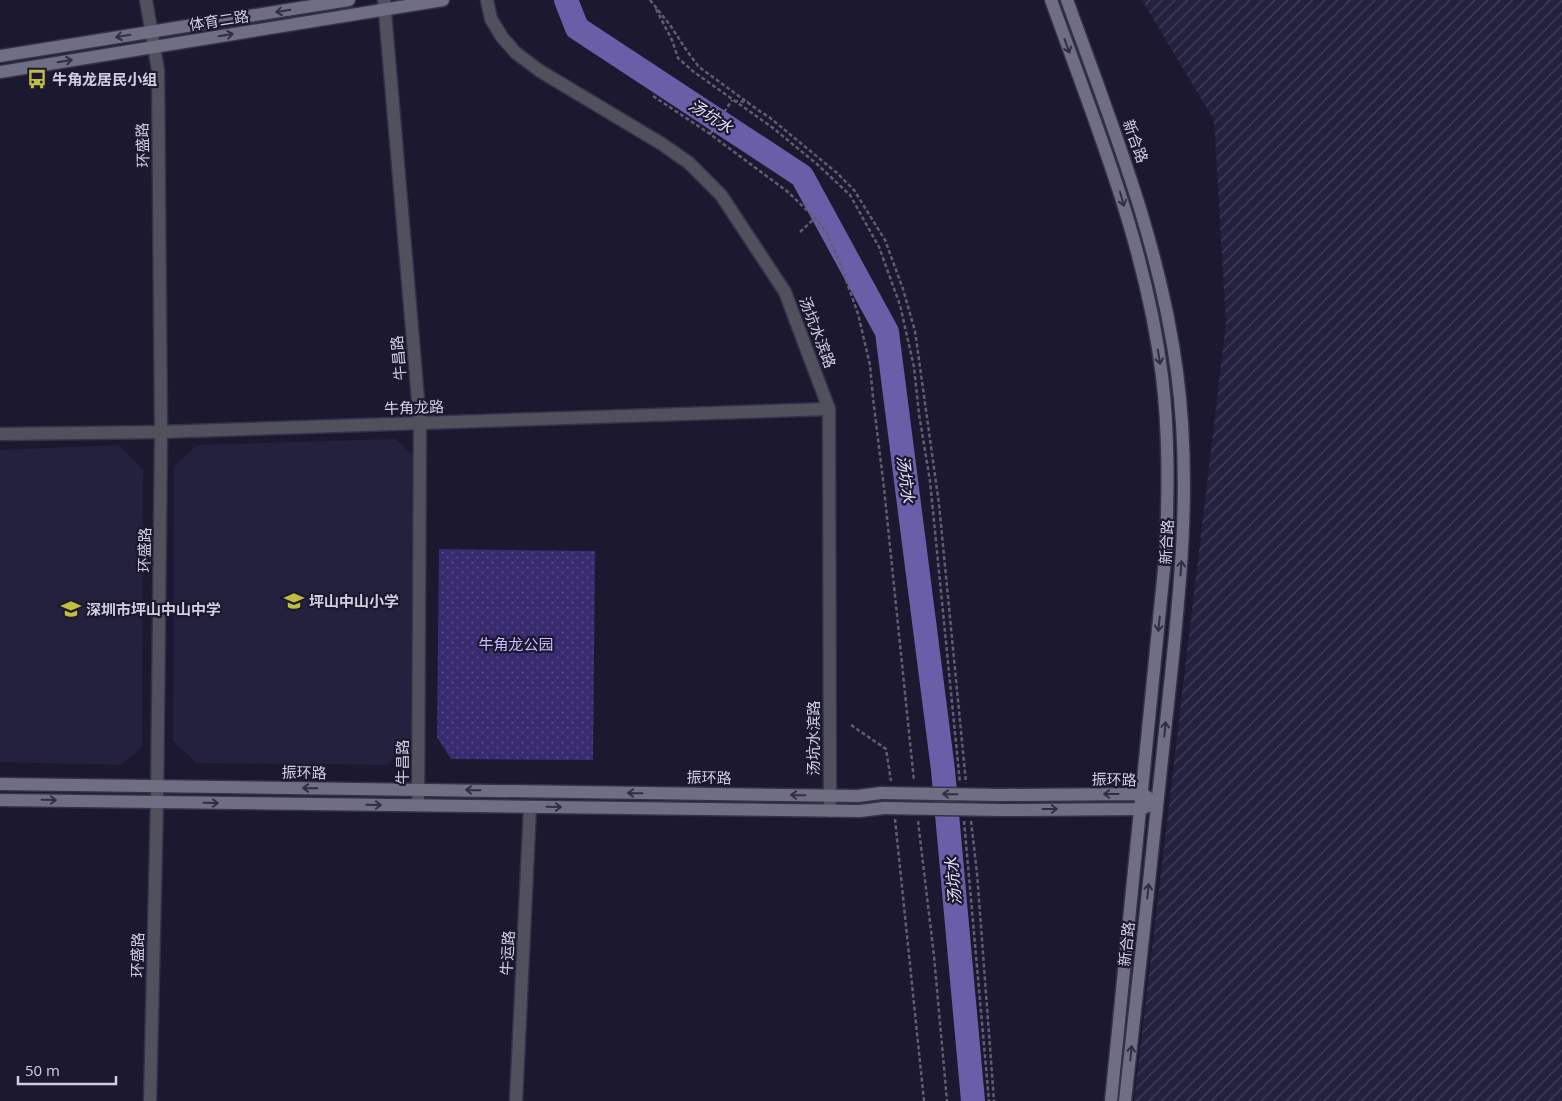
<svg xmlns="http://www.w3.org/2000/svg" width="1562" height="1101" font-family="'Open Sans','Noto Sans SC',sans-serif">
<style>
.built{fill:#24213e}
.industrial{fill:url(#industrial-furrows)}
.park{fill:url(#park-dots)}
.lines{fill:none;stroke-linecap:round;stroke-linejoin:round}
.river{stroke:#695ea7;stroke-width:24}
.street-casing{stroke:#343249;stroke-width:15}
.secondary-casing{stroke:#343249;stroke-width:15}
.path{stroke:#605d73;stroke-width:2.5;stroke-dasharray:4 2.5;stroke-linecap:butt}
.street{stroke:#51515d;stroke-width:12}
.secondary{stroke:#706e83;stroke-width:12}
.secondary-bridge-casing{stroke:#343249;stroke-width:15;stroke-linecap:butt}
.secondary-bridge{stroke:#706e83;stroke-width:12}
.oneway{stroke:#302e45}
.labels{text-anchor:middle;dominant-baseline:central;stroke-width:4.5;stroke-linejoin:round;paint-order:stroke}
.street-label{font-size:15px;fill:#d0cfe0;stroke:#1b1830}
.poi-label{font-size:15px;font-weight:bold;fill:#d0cfe0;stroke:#1b1830;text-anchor:start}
.park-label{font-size:15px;fill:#c3bdfb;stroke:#1b1830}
.water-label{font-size:16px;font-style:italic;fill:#e3e2f7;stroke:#1b1830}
</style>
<defs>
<pattern id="industrial-furrows" width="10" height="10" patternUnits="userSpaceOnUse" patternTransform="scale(1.25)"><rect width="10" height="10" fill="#24213e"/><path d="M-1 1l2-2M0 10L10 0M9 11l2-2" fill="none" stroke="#43405a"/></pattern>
<pattern id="park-dots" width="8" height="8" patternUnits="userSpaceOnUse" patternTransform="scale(1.25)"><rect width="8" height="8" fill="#392b6f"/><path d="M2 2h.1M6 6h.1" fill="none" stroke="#554983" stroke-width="1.8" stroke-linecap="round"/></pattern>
</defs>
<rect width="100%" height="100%" fill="#1b1830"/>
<g class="built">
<path d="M396,439L416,458L413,737L388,765L196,763L173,741L174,466L197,445Z"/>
<path d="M119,445L143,470L142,747L121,765L0,762V450Z"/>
</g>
<path class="industrial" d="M1142,0H1562V1101H1134L1226,323L1214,120Z"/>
<path class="park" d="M439,549L595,551L593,760L451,759L437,737Z"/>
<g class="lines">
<path class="river" d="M566,0L577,28L802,176L887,332L943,770L973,1101"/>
<defs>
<g id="street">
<path d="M146,0L158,70L161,432L157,802L150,1101"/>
<path d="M384,0L420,423L418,805"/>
<path d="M487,0L491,19L502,37L516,53L540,71L662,144L689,163L721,195L785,292L829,409L830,811"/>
<path d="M0,434L161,432L829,409"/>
<path d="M516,1101L530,807"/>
</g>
<g id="secondary">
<path d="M1051,0C1095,123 1146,245 1162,376C1169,433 1168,491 1166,549L1111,1101"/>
<path d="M1067,0C1111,122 1160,243 1177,372C1193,492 1178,611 1165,731C1152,854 1139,978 1125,1101"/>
<path d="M0,56L349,0"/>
<path d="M0,72L443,0"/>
<path d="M0,784L858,796L881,793"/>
<path d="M999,795L1142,794L1149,798"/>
<path d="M0,800L860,811L884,808"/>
<path d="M1001,810L1141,809L1148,806"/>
</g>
</defs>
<use href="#street" class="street-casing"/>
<use href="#secondary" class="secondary-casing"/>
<g class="path">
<path d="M650,0L670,25L687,51L699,67L758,110L769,117L837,173L854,190L885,240L903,289L915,331L939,504L966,783"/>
<path d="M656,9L672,40L678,58L694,72L773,128L818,165L850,195L879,247L900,305L914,367L919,414L930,481L960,783"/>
<path d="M653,96L710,134L788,192L815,218L827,233L840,263L858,314L870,365L873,398L884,488L914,781"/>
<path d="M734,101L748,102"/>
<path d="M710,134L732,100"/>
<path d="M800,232L815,218"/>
<path d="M851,725L886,749L891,781"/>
<path d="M895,819L924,1101"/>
<path d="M918,821L934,956L947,1101"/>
<path d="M964,821L989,1101"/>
<path d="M971,821L977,873L994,1101"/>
</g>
<use href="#street" class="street"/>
<use href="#secondary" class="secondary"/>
<defs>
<g id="secondary-bridge">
<path d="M881,793L999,795"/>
<path d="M884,808L1001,810"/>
</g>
</defs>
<use href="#secondary-bridge" class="secondary-bridge-casing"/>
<use href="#secondary-bridge" class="secondary-bridge"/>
</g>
<defs><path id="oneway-shaft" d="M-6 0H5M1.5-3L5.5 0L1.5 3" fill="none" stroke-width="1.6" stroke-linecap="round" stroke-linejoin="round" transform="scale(1.25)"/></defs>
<g class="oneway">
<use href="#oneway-shaft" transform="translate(283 11) rotate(171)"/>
<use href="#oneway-shaft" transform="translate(226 35) rotate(-9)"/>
<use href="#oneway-shaft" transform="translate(123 36) rotate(171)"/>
<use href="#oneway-shaft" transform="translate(1067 46) rotate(70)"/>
<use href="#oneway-shaft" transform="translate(65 61) rotate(-9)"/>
<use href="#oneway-shaft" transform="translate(1122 199) rotate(74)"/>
<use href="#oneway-shaft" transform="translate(1159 357) rotate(81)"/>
<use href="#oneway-shaft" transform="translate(1181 568) rotate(-86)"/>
<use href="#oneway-shaft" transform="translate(1159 624) rotate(96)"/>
<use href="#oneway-shaft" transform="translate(1165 729) rotate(-84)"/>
<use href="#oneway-shaft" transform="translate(310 788) rotate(-179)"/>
<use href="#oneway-shaft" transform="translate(473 790) rotate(-179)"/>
<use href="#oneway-shaft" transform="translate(635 793) rotate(-179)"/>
<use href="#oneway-shaft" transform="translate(950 794) rotate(-179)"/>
<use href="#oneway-shaft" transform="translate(1111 794) rotate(180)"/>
<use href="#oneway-shaft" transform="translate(798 795) rotate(-179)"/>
<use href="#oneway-shaft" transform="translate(49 800) rotate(1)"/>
<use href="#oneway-shaft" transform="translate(211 803) rotate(1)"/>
<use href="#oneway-shaft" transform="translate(374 805) rotate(1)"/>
<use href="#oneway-shaft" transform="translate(554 807) rotate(1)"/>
<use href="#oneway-shaft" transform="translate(1050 809)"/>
<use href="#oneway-shaft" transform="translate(1148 891) rotate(-84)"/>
<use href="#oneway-shaft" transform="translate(1131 1053) rotate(-84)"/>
</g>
<defs>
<symbol id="bus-bare" viewBox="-9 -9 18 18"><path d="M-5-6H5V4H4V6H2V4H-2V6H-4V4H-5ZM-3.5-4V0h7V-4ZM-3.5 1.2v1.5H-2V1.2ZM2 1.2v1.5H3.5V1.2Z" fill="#c0be41" stroke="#1b1830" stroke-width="2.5" paint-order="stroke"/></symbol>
<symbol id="school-bare" viewBox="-9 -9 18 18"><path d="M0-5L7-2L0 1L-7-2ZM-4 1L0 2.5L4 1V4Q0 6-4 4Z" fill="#c0be41" stroke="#1b1830" stroke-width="2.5" paint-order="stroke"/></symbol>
</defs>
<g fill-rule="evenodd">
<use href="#bus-bare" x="23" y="65" width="28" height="28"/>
<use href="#school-bare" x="280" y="587" width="28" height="28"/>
<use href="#school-bare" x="57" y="595" width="28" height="28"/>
</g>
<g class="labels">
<g class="street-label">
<text transform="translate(219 20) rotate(-9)">体育二路</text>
<text transform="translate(1136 141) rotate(70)">新合路</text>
<text transform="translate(142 145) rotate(-91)">环盛路</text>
<text transform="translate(818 332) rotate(69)">汤坑水滨路</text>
<text transform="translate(398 358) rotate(-95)">牛昌路</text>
<text transform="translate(414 407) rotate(-2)">牛角龙路</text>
<text transform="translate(1166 542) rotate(-87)">新合路</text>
<text transform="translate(144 550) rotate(-89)">环盛路</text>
<text transform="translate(813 738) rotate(-90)">汤坑水滨路</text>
<text transform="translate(402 762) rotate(-90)">牛昌路</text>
<text transform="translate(304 772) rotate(1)">振环路</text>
<text transform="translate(709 777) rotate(1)">振环路</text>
<text transform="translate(1114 779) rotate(1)">振环路</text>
<text transform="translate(1126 944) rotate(-84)">新合路</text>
<text transform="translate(507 953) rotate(-87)">牛运路</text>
<text transform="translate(137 955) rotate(-89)">环盛路</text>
</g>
<g class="poi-label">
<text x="52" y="79">牛角龙居民小组</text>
<text x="309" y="601">坪山中山小学</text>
<text x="86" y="609">深圳市坪山中山中学</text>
</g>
<g class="park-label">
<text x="516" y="644">牛角龙公园</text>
</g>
<g class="water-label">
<text transform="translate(711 116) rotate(33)">汤坑水</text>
<text transform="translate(906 479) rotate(83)">汤坑水</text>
<text transform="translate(953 881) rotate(-95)">汤坑水</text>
</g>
</g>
<path d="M18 1076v8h98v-8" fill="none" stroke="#d0cfe0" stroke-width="2.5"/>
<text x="25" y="1076" font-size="15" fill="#d0cfe0" stroke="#1b1830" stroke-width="4" paint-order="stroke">50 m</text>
</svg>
